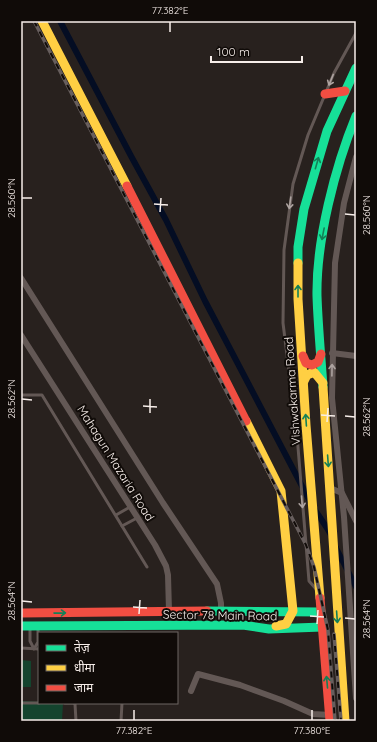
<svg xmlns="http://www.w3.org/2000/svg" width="377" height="742" font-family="Quicksand,'Noto Sans Devanagari',sans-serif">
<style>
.green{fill:#14442e}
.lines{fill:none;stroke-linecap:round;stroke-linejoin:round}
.canal{stroke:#040d23;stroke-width:6}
.lane{stroke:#635855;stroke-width:3}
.street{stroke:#635855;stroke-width:6}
.fast{stroke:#16e098;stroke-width:9}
.slow{stroke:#ffcf43;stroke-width:9}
.jam{stroke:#f24e42;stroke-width:9}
.rail-casing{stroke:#675e5d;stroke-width:3.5}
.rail{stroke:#100b08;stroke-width:2;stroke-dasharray:6;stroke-linecap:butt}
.oneway{stroke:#ada3a0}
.oneway2{stroke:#138057}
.ticks{fill:none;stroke:#f7eeea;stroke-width:1.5}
.labels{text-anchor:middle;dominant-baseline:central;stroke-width:4;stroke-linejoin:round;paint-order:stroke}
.street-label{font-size:12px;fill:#f7eeea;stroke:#100b08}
.neatline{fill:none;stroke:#f7eeea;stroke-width:1.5}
.ticks-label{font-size:10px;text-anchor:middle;fill:#f7eeea}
</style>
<rect width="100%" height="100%" fill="#28211e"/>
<g class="green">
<path d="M21,660L31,661V687H21Z"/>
<path d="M21,701L63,703L62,721H21Z"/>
</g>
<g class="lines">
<g class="canal">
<path d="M60,21L131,156L166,220L205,301L313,507L327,528L331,535"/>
<path d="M335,546L356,587"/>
</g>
<g class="lane">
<path d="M21,395H42L147,567"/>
<path d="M116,515L130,507"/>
<path d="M122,526L137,518"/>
<path d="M316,589L309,581L297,435L283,323L284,250L293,184L308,135L334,73L356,33"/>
<path d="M30,628V641L34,649L38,642V627"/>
<path d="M21,648L39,649"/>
<path d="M21,703H39"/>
<path d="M65,703H73L75,704L76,721"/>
<path d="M121,721L122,703"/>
</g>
<g class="street">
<path d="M356,157L344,203L335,263L332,398L344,517L356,698"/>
<path d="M21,278L163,503L217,584L221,603V612"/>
<path d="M21,335L155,545L166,566L168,575L169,611"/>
<path d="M332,353L356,356"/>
<path d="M330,488L342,493L356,521"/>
<path d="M191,691L198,674L240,685L284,701L313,714L330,715"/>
</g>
<g class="fast">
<path d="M298,263V247L304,209L327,131L356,68"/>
<path d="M323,387C321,357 318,326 317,296C316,241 335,167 356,116"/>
<path d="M207,611L321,612"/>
<path d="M21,626L243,625L269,629L322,627"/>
</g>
<g class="slow">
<path d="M42,21L127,186"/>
<path d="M298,263V299L306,425L320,598"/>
<path d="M304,381L307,375L314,372L323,383"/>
<path d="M323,387L345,721"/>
<path d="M246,421L281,491L293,611L286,624L276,626"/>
</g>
<g class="jam">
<path d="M325,94L345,91"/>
<path d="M127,186L246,421"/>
<path d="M303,356L306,363L312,365L318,362L321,354"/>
<path d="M320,598L330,721"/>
<path d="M21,613L207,611"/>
</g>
<defs>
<g id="rail">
<path d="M34,21L306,545L314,567L328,630L335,721"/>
<path d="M334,634L341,721"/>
</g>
</defs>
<use href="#rail" class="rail-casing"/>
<use href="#rail" class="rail"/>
</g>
<defs><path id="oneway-shaft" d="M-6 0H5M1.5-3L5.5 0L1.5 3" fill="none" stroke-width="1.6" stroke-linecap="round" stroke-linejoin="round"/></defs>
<g class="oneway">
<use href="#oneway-shaft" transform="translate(331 80) rotate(112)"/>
<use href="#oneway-shaft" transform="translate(290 203) rotate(98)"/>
<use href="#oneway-shaft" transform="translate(332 370) rotate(-89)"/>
<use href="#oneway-shaft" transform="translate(302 502) rotate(85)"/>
</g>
<g class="oneway2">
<use href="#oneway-shaft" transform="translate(317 163) rotate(-74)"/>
<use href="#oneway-shaft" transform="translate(323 234) rotate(101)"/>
<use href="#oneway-shaft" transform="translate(298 291) rotate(-90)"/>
<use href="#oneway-shaft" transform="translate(306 420) rotate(-94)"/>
<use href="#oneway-shaft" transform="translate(328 461) rotate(86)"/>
<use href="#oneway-shaft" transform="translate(60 613) rotate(-1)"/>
<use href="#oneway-shaft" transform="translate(337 617) rotate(86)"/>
<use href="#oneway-shaft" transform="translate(327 682) rotate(-95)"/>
</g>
<path class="ticks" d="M170,32V22M22,198H32M154,204L168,205M160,212L161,198M345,214L355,215M22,399L32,400M143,406L157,407M150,413V399M321,415L335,416M345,416L355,417M327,422L328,408M22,601L32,602M133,607L147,608M139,614L140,600M310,616L324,617M345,618L355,619M317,624L318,610M134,720V710M312,720V710"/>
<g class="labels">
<g class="street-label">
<text transform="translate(292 391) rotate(-94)">Vishwakarma Road</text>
<text transform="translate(116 463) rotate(58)">Mahagun Mazaria Road</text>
<text transform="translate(220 615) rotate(1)">Sector 78 Main Road</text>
</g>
</g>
<rect width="377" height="742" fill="none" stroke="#100b08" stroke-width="44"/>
<rect x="38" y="632" width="140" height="72" fill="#100b08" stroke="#6c6662"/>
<rect x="46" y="645" width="20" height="6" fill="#16e098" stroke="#6c6662"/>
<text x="74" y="652" font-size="12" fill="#f7eeea">तेज़</text>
<rect x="46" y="665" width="20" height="6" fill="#ffcf43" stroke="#6c6662"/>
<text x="74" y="672" font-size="12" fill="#f7eeea">धीमा</text>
<rect x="46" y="685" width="20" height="6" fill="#f24e42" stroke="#6c6662"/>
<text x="74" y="692" font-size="12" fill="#f7eeea">जाम</text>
<path d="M211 56v6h91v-6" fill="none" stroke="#f7eeea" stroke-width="2"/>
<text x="217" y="56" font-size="12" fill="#f7eeea" stroke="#100b08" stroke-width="3" paint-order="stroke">100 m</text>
<rect x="22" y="22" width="333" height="698" class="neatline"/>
<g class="ticks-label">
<text x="170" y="14">77.382°E</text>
<text transform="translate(11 198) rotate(-90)" y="4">28.560°N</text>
<text transform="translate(366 215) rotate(-90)" y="4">28.560°N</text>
<text transform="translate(11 399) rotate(-90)" y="4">28.562°N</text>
<text transform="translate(366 417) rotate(-90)" y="4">28.562°N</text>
<text transform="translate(11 601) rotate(-90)" y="4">28.564°N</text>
<text transform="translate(366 619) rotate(-90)" y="4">28.564°N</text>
<text x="134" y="734">77.382°E</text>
<text x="312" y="734">77.380°E</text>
</g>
</svg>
